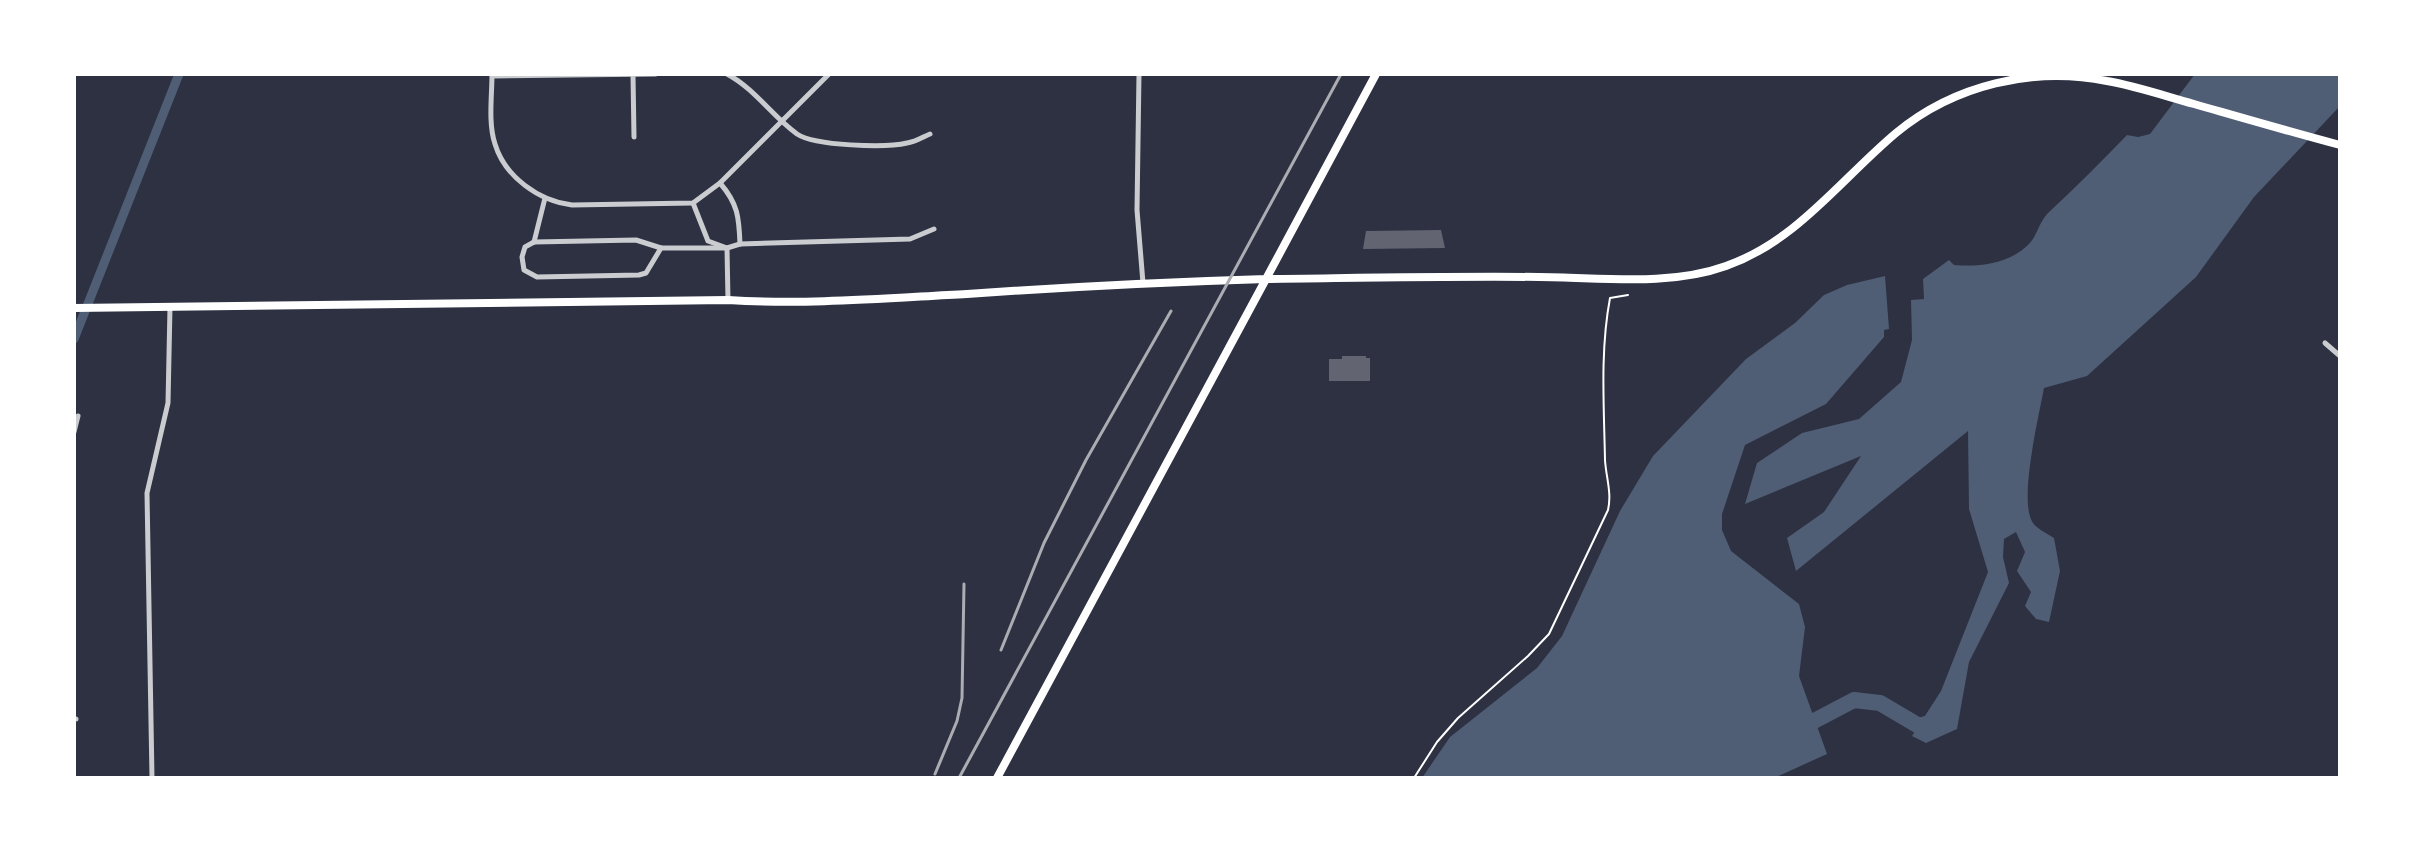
<svg xmlns="http://www.w3.org/2000/svg" width="2414" height="852" font-family="Arial,sans-serif">
<style>
.water{fill:#4f5d75}
.lines{fill:none;stroke-linecap:round;stroke-linejoin:round}
.canal{stroke:#4f5d75;stroke-width:9}
.river{stroke:#4f5d75;stroke-width:16}
.building{fill:#626471}
.path{stroke:#fff;stroke-width:2}
.minor{stroke:#caccd0;stroke-width:5}
.primary{stroke:#fff;stroke-width:8}
.trunk{stroke:#fff;stroke-width:8}
.rail{stroke:#abadb3;stroke-width:3}
</style>
<rect width="100%" height="100%" fill="#2d3142"/>
<g class="water">
<path d="M2195,74H2340V106L2254,197L2196,277L2087,376L2044,388C2039,416 2018,502 2033,523C2037,529 2048,534 2054,538L2060,571L2049,622L2036,619L2025,606L2031,592L2017,571L2025,552L2016,532L2004,539L2003,557L2009,583L1969,662L1957,729L1926,743L1912,736L1941,691L1988,572L1969,509L1968,431L1796,571L1787,538L1824,512L1861,456L1745,504L1757,463L1802,433L1859,419L1901,382L1912,340L1911,300L1924,299L1923,279L1949,260L1954,265C1980,267 2009,264 2029,244C2037,236 2039,222 2048,213C2075,188 2101,162 2127,135L2138,137L2150,134Z"/>
<path d="M1885,276L1889,329L1884,330V337L1826,404L1745,445L1722,514V530L1731,551L1799,604L1805,627L1799,676L1827,754L1774,778H1422L1450,737L1537,668L1562,636L1620,511L1653,456L1746,359L1795,323L1824,295L1847,285Z"/>
</g>
<g class="lines">
<path class="canal" d="M74,339L179,74"/>
<path class="river" d="M1793,726L1814,721L1854,700L1880,703L1919,726L1937,721"/>
</g>
<g class="building">
<path d="M1441,230L1445,248L1363,249L1366,231Z"/>
<path d="M1342,356H1366V358H1370V381H1329V359H1342Z"/>
</g>
<g class="lines">
<path class="path" d="M1414,778L1437,742L1458,718L1528,656L1549,634L1608,510C1612,493 1606,477 1605,460C1604,406 1600,351 1610,298L1628,295"/>
<g class="minor">
<path d="M492,74C492,96 488,123 495,144C505,177 539,201 572,205L693,203L720,183L829,74"/>
<path d="M727,74C755,89 772,116 797,134C815,146 886,148 907,143C915,142 923,137 930,134"/>
<path d="M1139,74L1137,210L1143,283"/>
<path d="M633,75L634,137"/>
<path d="M492,76L656,74"/>
<path d="M720,183C738,204 739,217 740,244"/>
<path d="M693,203L708,241L727,248L728,300"/>
<path d="M534,242L636,240L661,248H727L740,244L910,239L934,229"/>
<path d="M534,242L525,247L522,257L524,270L537,277L639,275L646,273L661,248"/>
<path d="M534,242L545,198"/>
<path d="M2325,343L2340,356"/>
<path d="M74,432L78,416"/>
<path d="M74,719H76"/>
<path d="M152,778L147,493L168,403L170,307"/>
</g>
<path class="primary" d="M74,308L728,300C807,305 888,298 967,294C1067,287 1166,282 1266,279L1376,74"/>
<path class="trunk" d="M997,778L1266,279C1357,278 1448,276 1539,277C1599,277 1668,287 1726,266C1797,241 1840,180 1896,133C1954,85 2033,66 2107,81C2136,86 2165,96 2194,104C2243,118 2291,132 2340,145"/>
<g class="rail">
<path d="M1001,650L1044,543L1086,460L1171,311"/>
<path d="M935,774L957,721L962,698L964,584"/>
<path d="M959,778L1341,74"/>
</g>
</g>
<rect width="2414" height="852" fill="none" stroke="#ffffff" stroke-width="152"/>
</svg>
